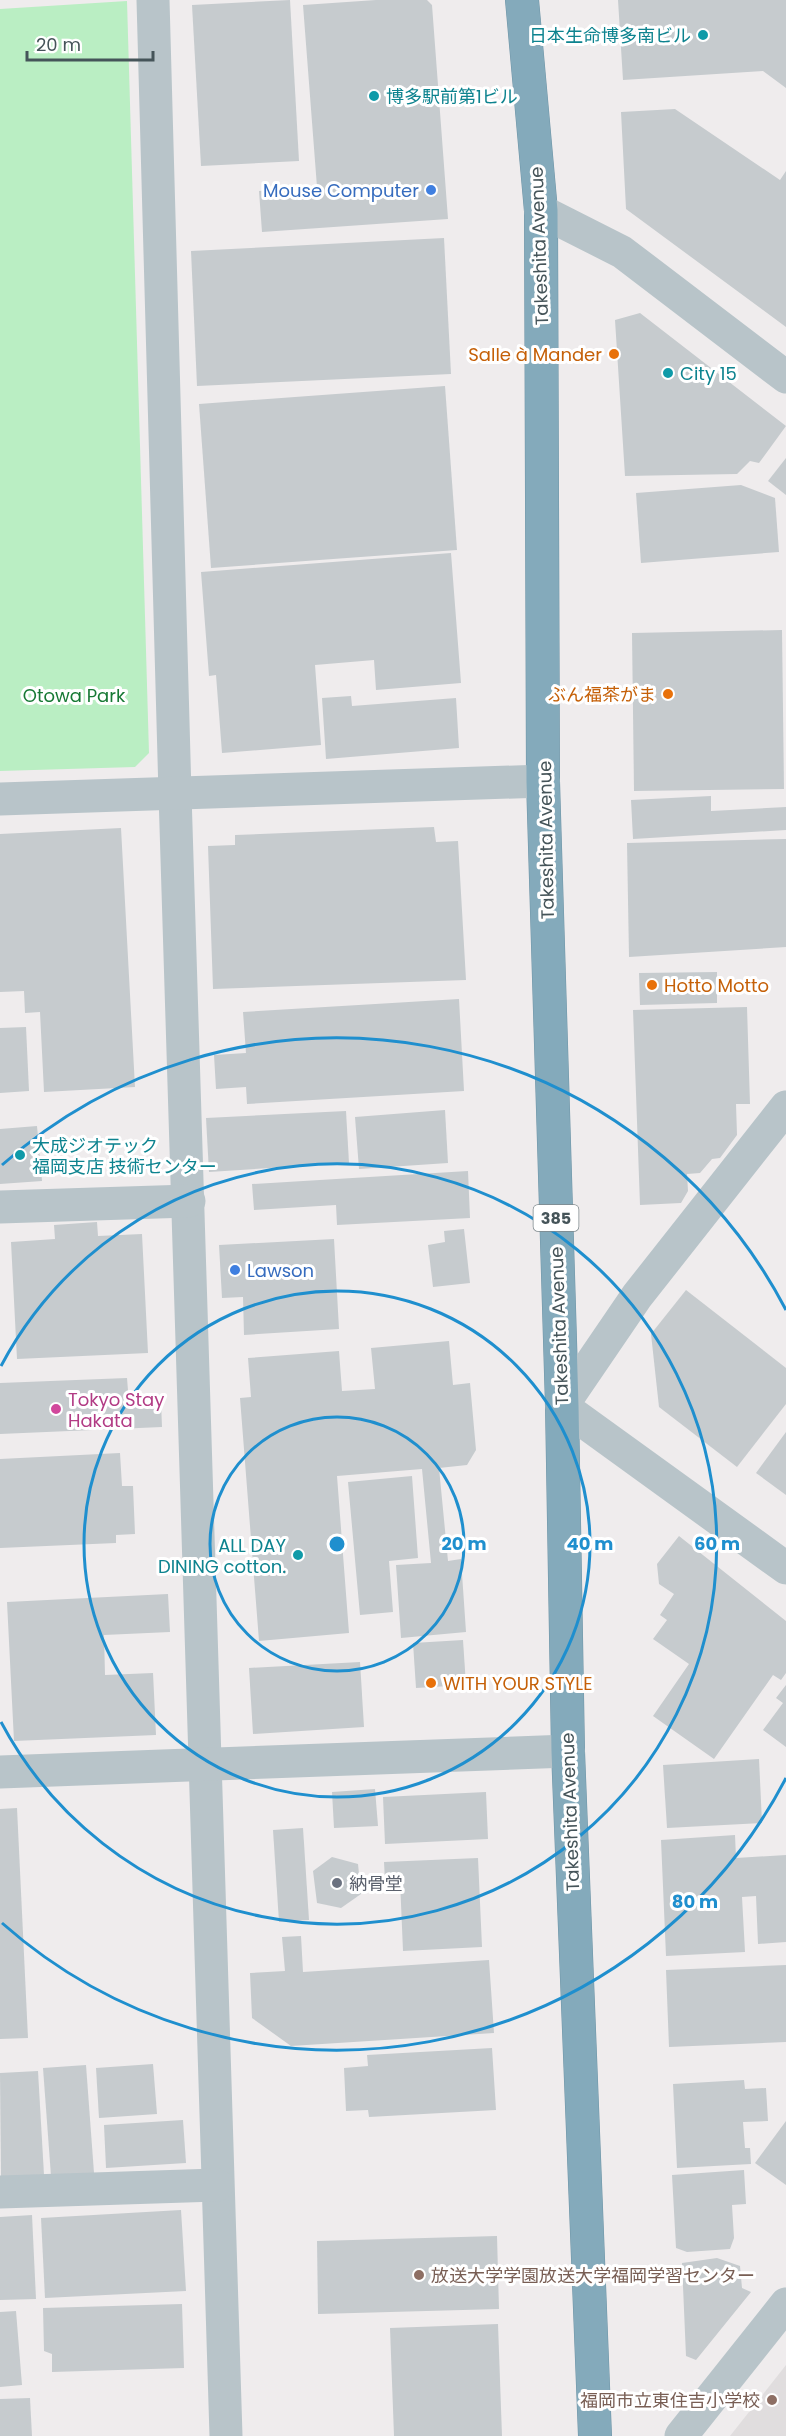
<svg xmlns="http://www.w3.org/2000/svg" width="786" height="2436" font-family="Poppins,'Noto Sans JP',sans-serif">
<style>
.education{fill:#e0ddde}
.green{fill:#baeec3}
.building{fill:#c6cbce}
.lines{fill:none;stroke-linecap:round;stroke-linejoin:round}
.highway-casing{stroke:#6f95a7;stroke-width:34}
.minor{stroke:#b8c4c9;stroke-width:33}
.highway{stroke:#84aabb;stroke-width:33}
.ring{fill:none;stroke:#1f8fce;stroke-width:3}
.culture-dot{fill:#0f9aa8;stroke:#fff;stroke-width:2}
.shop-dot{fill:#3f7fe0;stroke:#fff;stroke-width:2}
.food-dot{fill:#e8710a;stroke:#fff;stroke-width:2}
.hotel-dot{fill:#d1479c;stroke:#fff;stroke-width:2}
.worship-dot{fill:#6b7280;stroke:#fff;stroke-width:2}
.education-dot{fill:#8d6e63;stroke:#fff;stroke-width:2}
.labels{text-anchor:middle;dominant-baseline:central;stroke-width:6;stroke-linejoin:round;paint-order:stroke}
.shield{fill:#fff;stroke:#7d878b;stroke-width:1.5}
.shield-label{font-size:16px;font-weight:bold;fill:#455459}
.culture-label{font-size:18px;fill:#0d838f;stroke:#fff;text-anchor:start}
.shop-label{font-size:18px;fill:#366cbe;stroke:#fff;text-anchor:end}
.street-label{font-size:18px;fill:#455459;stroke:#fff}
.food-label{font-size:18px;fill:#c56008;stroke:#fff;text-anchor:end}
.park-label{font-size:18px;fill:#177934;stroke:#fff}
.hotel-label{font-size:18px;fill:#b23c85;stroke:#fff;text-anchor:start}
.worship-label{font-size:18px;fill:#5b616d;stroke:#fff;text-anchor:start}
.education-label{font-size:18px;fill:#785e54;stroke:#fff;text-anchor:start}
.centre{fill:#1f8fce;stroke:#fff;stroke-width:3}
.ring-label{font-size:18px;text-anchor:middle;font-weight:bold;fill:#1f8fce;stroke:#fff;stroke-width:6;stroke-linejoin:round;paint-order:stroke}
</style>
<rect width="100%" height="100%" fill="#efeced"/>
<path class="education" d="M786,2365V2436H730Z"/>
<path class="green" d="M127,1L149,753L135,767L0,771V9Z"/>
<g class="building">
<path d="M290,0L299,161L201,166L192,5Z"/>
<path d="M376,0H427L432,5L448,219L262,232L259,191L317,187L303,5Z"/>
<path d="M618,0H786V88L763,71L623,80Z"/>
<path d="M675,109L780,180L786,171V327L626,209L621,112Z"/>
<path d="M444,238L451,374L197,386L191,251Z"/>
<path d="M640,313L786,426L759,463L750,461L737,474L625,476L615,320Z"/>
<path d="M445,386L457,550L211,568L199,404Z"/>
<path d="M786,458V495L768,481Z"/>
<path d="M741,485L775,498L779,552L641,563L636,493Z"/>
<path d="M451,553L461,683L376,690L374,660L315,665L321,745L222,753L216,675L209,676L201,572Z"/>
<path d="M782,630L784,789L634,791L632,633Z"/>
<path d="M351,696L352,706L456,698L459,748L326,759L322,698Z"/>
<path d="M711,796V811L786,807V830L633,839L631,800Z"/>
<path d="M434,827L436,842L458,841L466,980L213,989L208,846L235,845V835Z"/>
<path d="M121,828L135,1087L44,1092L40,1012L25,1013L24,991L0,992V834Z"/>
<path d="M786,839V947L629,957L627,843Z"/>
<path d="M717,972V1003L640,1005L639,973Z"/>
<path d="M459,999L464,1091L247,1104L246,1087L216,1089L214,1055L246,1053L243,1012Z"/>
<path d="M747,1007L750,1104H736L737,1135L720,1158L712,1159L700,1173L687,1174L688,1191L681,1203L640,1205L633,1010Z"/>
<path d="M26,1027L29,1091L0,1093V1028Z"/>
<path d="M445,1110L448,1163L359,1169L355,1117Z"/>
<path d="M346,1111L349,1163L209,1172L206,1118Z"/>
<path d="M37,1126L42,1181L0,1184V1129Z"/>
<path d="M468,1171L470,1218L337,1225L336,1205L254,1210L252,1184Z"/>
<path d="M97,1222L98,1236L142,1234L148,1353L17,1359L11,1242L55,1239L54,1225Z"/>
<path d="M464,1229L470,1283L433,1287L428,1245L445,1242L444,1231Z"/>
<path d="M334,1239L339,1329L244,1335L243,1297L222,1298L219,1245Z"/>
<path d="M686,1290L786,1368V1404L737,1467L659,1407L651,1334Z"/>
<path d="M449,1341L453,1385L470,1383L476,1450L467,1465L439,1468L448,1561L461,1559L466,1632L401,1638L396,1565L431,1563L422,1469L337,1476L349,1633L259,1641L240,1398L251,1397L248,1358L339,1351L342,1391L375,1389L371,1348Z"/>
<path d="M127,1378L129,1403L161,1402L162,1427L0,1434V1383Z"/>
<path d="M786,1432V1495L756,1473Z"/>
<path d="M120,1453L122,1486H133L135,1534L116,1535V1543L0,1548V1459Z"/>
<path d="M412,1476L418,1558L389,1561L393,1612L360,1615L348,1482Z"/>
<path d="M679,1536L786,1621V1673L781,1680L773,1675L714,1759L653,1716L689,1664L653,1639L667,1620L660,1615L674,1594L659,1584L657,1564Z"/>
<path d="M168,1594L170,1632L104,1635L105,1675L153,1673L156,1735L14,1741L7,1602Z"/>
<path d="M463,1640L466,1685L416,1688L413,1643Z"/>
<path d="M360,1662L364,1727L253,1734L249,1668Z"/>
<path d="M786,1685V1747L763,1730L783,1703L776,1698Z"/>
<path d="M759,1759L762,1823L667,1828L663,1765Z"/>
<path d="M375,1789L378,1826L334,1828L332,1792Z"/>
<path d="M486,1792L488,1839L385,1844L383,1797Z"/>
<path d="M17,1808L28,2038L0,2039V1809Z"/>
<path d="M303,1828L309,1920L279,1922L273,1830Z"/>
<path d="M735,1835L736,1858L786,1855V1942L758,1944L756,1896L742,1897L745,1952L666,1956L661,1840Z"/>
<path d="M332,1857L358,1864L361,1894L341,1908L317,1903L313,1871Z"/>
<path d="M478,1858L482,1947L403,1951L400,1880L385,1881L384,1862Z"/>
<path d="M301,1936L303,1972L489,1960L494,2033L291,2046L252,2018L250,1973L285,1971L282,1937Z"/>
<path d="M786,1965V2042L669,2047L666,1970Z"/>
<path d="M492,2048L496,2110L369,2117L368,2110L346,2111L344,2068L368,2066L367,2055Z"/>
<path d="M153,2064L157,2114L99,2118L96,2068Z"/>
<path d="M86,2065L94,2173L51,2176L43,2068Z"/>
<path d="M38,2071L44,2175L1,2178L0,2073Z"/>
<path d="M744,2080L745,2089L766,2088L768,2121L743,2122L745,2148H750L751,2164L677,2168L673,2084Z"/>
<path d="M183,2120L186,2163L106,2168L104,2125Z"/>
<path d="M786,2121V2185L755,2163Z"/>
<path d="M744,2170L746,2204L732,2205L734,2238L730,2249L687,2252L676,2248L672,2175Z"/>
<path d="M181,2210L186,2291L45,2298L41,2218Z"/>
<path d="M32,2215L36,2299L0,2300V2217Z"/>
<path d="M497,2236L499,2309L318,2314L317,2241Z"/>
<path d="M717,2258L740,2266L742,2288L751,2292L696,2360L686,2356L682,2263Z"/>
<path d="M182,2304L184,2368L52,2372V2354L44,2351L43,2308Z"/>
<path d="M16,2311L22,2385L0,2387V2312Z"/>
<path d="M498,2324L502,2436H394L390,2328Z"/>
<path d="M30,2398L32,2436H0V2399Z"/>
</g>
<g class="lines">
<defs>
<path id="highway" d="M522,0L541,211L543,781L562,1406L568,1751L595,2436"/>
</defs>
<use href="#highway" class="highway-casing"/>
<g class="minor">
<path d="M153,0L175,794L226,2436"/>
<path d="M541,211L622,252L786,377"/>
<path d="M0,799L543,781"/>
<path d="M786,1107L637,1296L562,1406L786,1568"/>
<path d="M0,1207L189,1201"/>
<path d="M0,1772L568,1751"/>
<path d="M0,2192L217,2185"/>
<path d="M681,2436L786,2304"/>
</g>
<use href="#highway" class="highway"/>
</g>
<g class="ring">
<circle cx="337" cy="1544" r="127"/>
<circle cx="337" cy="1544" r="253"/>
<path d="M1 1366A380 380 0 1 1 1 1722"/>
<path d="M786 1778A506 506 0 0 1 2 1923M2 1165A506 506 0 0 1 786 1310"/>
</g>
<g class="culture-dot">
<circle cx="703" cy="35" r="6"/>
<circle cx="374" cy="96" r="6"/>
<circle cx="668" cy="373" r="6"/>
<circle cx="20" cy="1155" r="6"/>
<circle cx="298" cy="1555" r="6"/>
</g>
<g class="shop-dot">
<circle cx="431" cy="190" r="6"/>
<circle cx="235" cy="1270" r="6"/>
</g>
<g class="food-dot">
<circle cx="614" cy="354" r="6"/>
<circle cx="668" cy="694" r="6"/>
<circle cx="652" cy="985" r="6"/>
<circle cx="431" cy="1683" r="6"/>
</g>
<circle class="hotel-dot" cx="56" cy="1409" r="6"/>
<circle class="worship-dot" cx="337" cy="1883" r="6"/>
<g class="education-dot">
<circle cx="419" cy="2275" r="6"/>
<circle cx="772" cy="2400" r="6"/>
</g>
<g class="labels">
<rect class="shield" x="533.5" y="1205" width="45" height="26" rx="4.5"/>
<g class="shield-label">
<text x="556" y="1218">385</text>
</g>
<g class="culture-label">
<text x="691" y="35" text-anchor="end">日本生命博多南ビル</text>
<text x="386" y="96">博多駅前第1ビル</text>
<text x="680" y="373">City 15</text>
<text x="32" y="1145">大成ジオテック<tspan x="32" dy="21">福岡支店 技術センター</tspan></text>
<text x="286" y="1545" text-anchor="end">ALL DAY<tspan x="286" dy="21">DINING cotton.</tspan></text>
</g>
<g class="shop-label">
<text x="419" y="190">Mouse Computer</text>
<text x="247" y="1270" text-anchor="start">Lawson</text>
</g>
<g class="street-label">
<text transform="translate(539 246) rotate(-92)">Takeshita Avenue</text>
<text transform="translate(546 840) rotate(-91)">Takeshita Avenue</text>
<text transform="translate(559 1326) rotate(-92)">Takeshita Avenue</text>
<text transform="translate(570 1812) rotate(-92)">Takeshita Avenue</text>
</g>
<g class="food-label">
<text x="602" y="354">Salle à Mander</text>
<text x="656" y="694">ぶん福茶がま</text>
<text x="664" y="985" text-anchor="start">Hotto Motto</text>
<text x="443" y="1683" text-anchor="start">WITH YOUR STYLE</text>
</g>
<g class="park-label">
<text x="74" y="695">Otowa Park</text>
</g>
<g class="hotel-label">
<text x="68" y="1399">Tokyo Stay<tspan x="68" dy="21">Hakata</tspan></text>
</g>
<g class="worship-label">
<text x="349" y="1883">納骨堂</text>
</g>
<g class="education-label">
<text x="431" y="2275">放送大学学園放送大学福岡学習センター</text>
<text x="760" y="2400" text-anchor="end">福岡市立東住吉小学校</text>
</g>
</g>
<circle cx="337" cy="1544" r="9" class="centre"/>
<g class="ring-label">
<text x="464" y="1550">20 m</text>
<text x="590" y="1550">40 m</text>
<text x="717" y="1550">60 m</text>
<text x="695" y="1908">80 m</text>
</g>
<path d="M27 51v9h126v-9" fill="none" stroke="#455459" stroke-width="3"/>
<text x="36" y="51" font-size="18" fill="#455459" stroke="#ffffff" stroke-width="4.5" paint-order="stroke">20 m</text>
</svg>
